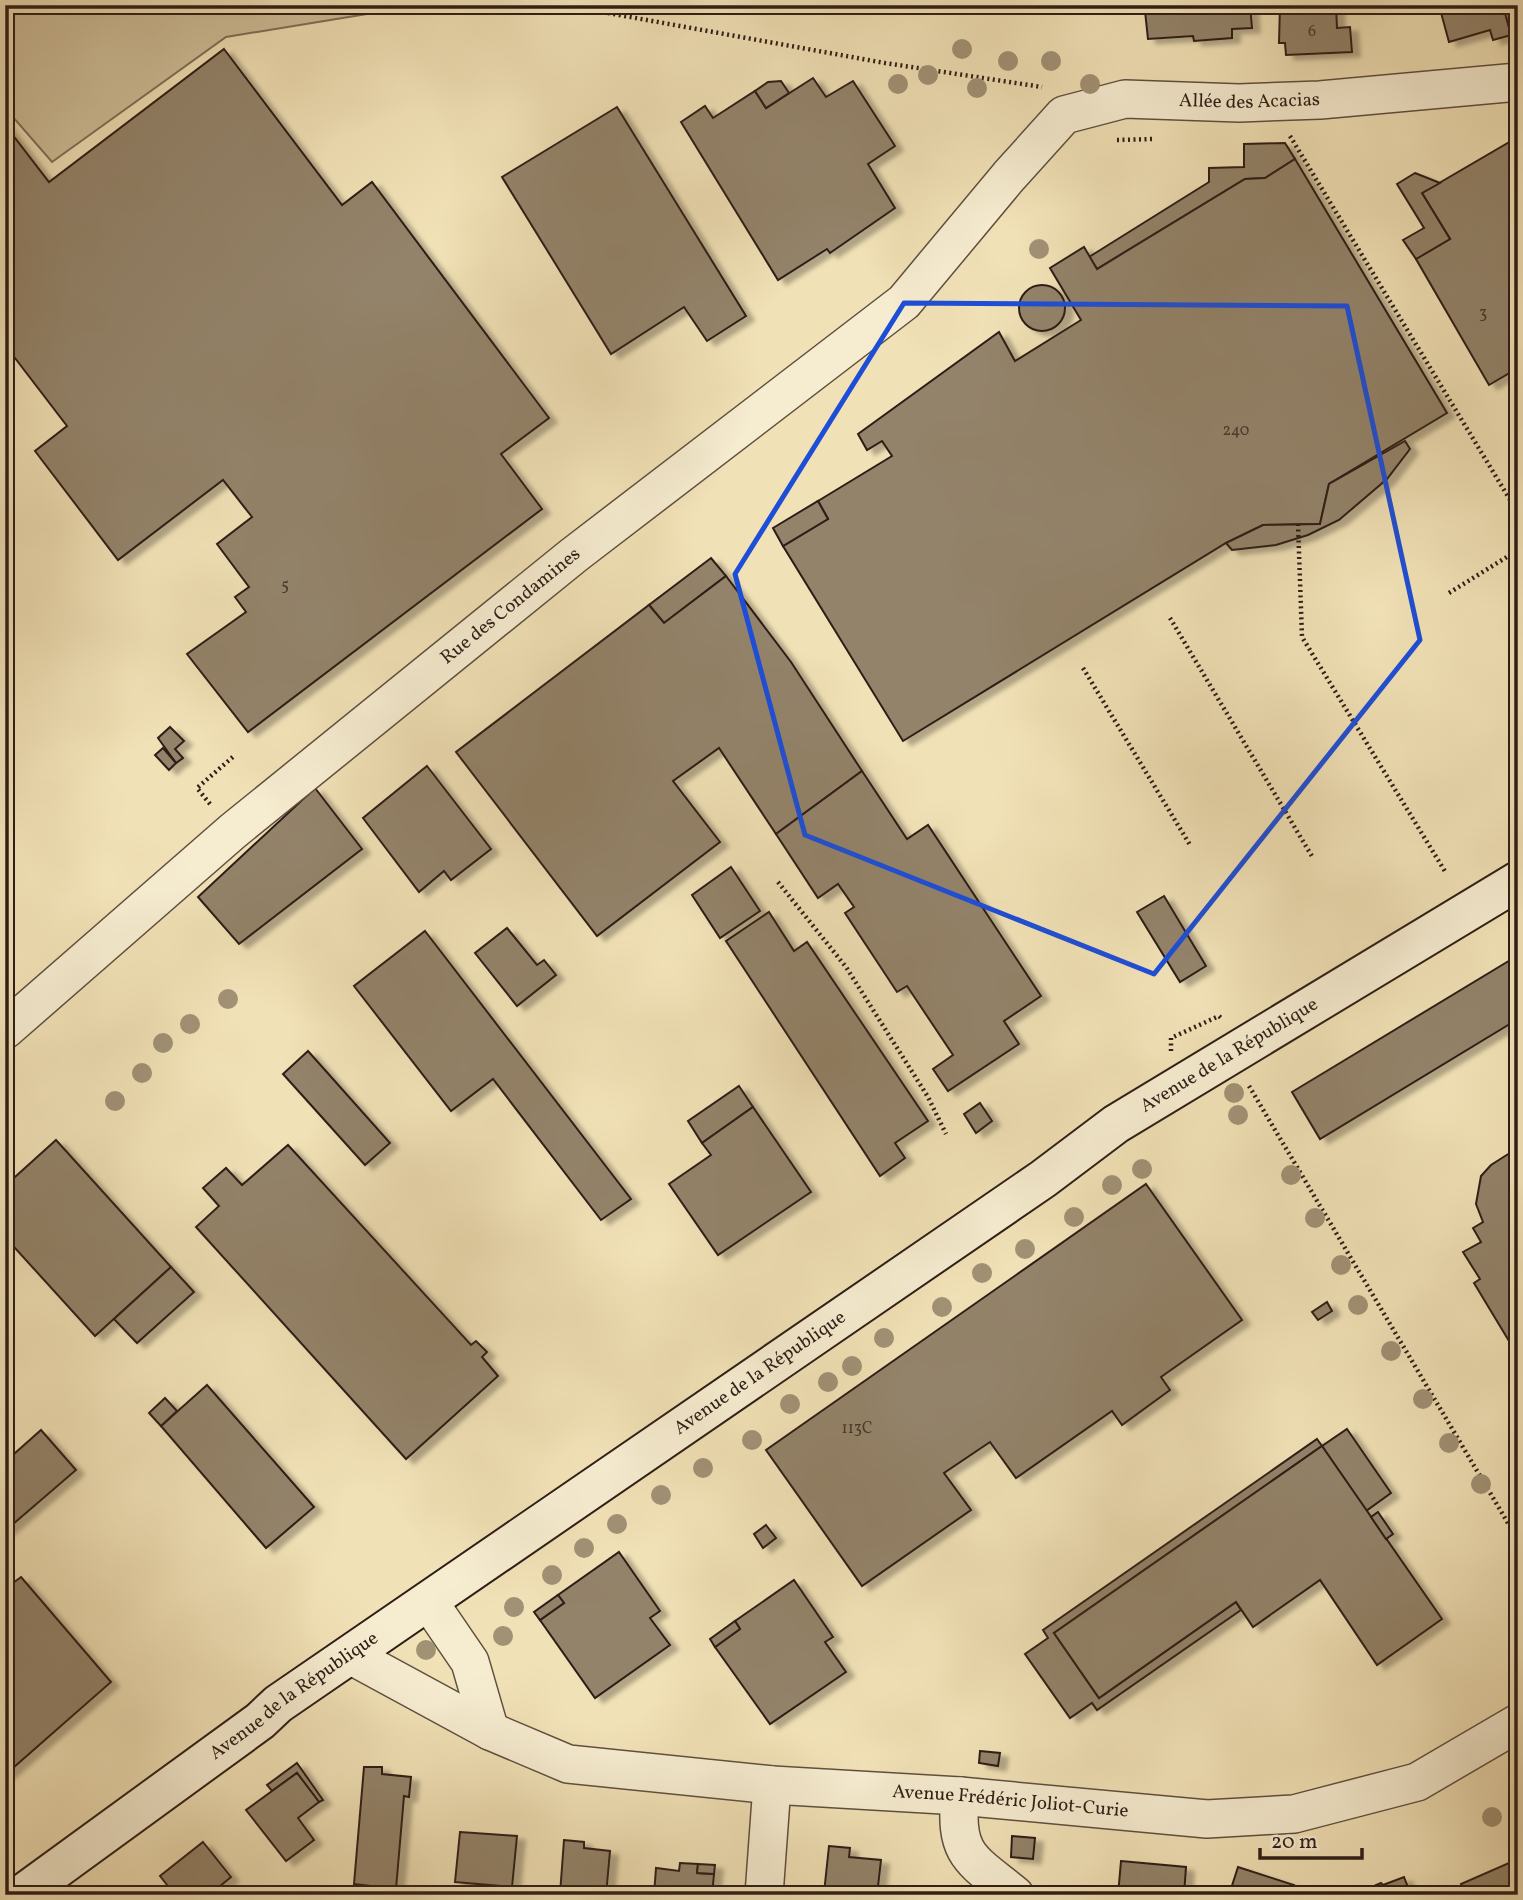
<svg xmlns="http://www.w3.org/2000/svg" width="1523" height="1900" font-family="Vollkorn,serif">
<style>
.green{fill:#d0c09b;stroke:#7f6f59;stroke-width:2}
.building{fill:#93836a;stroke:#2e1e17;stroke-width:2;filter:url(#shadow)}
.lines{fill:none;stroke-linecap:round;stroke-linejoin:round}
.street-casing{stroke:#5f4f3f;stroke-width:40}
.secondary-casing{stroke:#2e1e17;stroke-width:42}
.path{stroke:#2e1e17;stroke-width:4.5;stroke-dasharray:2 3.5;stroke-linecap:butt}
.street{stroke:#f6ecd0;stroke-width:37}
.secondary{stroke:#f6ecd0;stroke-width:38}
.tree{fill:#a19175}
.marked{fill:none;stroke:#1d4ed8;stroke-width:5;stroke-linejoin:round}
.labels{text-anchor:middle;dominant-baseline:central;stroke-width:5;stroke-linejoin:round;paint-order:stroke}
.number-label{font-size:16px;fill:#47372c}
.street-label{font-size:19px;fill:#2e1e17;stroke:#f6ecd0}
</style>
<defs>
<filter id="shadow"><feDropShadow dx="8" dy="4.5" stdDeviation="2" flood-color="#0004"/></filter>
</defs>
<rect width="100%" height="100%" fill="#f1e1b6"/>
<filter id="stains"><feTurbulence type="fractalNoise" baseFrequency=".00286" numOctaves="4"/><feColorMatrix values="0 0 0 0 .2 0 0 0 0 .09 0 0 0 0 .02 0 0 0 .5 -.17"/></filter>
<radialGradient id="worn" r=".72"><stop offset=".6" stop-color="#630" stop-opacity="0"/><stop offset="1" stop-color="#630" stop-opacity=".3"/></radialGradient>
<path class="green" d="M5,5H422L226,37L52,162L5,108Z"/>
<g class="building">
<path d="M1150,5H1250L1252,28L1232,29V38L1194,41L1193,36L1148,39L1145,11Z"/>
<path d="M1280,5H1336L1337,28L1350,27L1352,52L1286,55L1285,43H1279Z"/>
<path d="M1453,5H1503L1511,35L1493,40L1490,30L1449,42L1440,9Z"/>
<path d="M1503,5H1518V33L1511,35Z"/>
<path d="M224,49L342,205L372,182L549,418L501,454L542,509L248,732L187,654L246,612L235,597L249,587L217,544L252,517L223,480L118,560L35,451L67,426L5,345V125L49,182Z"/>
<path d="M813,78L826,97L853,81L895,146L868,164L895,208L830,253L827,249L778,280L681,122L705,106L713,118L755,91L766,108Z"/>
<path d="M781,81L789,93L766,108L755,91L768,82Z"/>
<path d="M617,107L746,316L707,341L684,307L611,354L502,177Z"/>
<path d="M1518,137V368L1489,385L1416,259L1450,239L1422,193Z"/>
<path d="M1285,143L1295,159L1265,178L1245,179L1097,269L1089,257L1209,182V168L1244,167V144Z"/>
<path d="M1295,159L1447,413L1329,484L1320,524L1263,525L1226,543L903,741L783,546L828,519L818,501L892,456L882,441L867,450L858,434L999,332L1015,361L1081,320L1050,268L1084,247L1097,269L1245,179L1265,178Z"/>
<path d="M1415,173L1440,183L1422,193L1450,239L1416,259L1403,240L1424,228L1397,184Z"/>
<circle cx="1042" cy="308" r="23"/>
<path d="M1405,441L1410,449L1387,479L1339,520L1308,535L1276,545L1232,550L1226,543L1263,525L1320,524L1329,484Z"/>
<path d="M818,501L828,519L783,546L773,528Z"/>
<path d="M711,558L726,576L664,623L649,605Z"/>
<path d="M726,576L791,662L862,771L776,834L719,748L673,781L720,842L597,936L456,752L649,605L664,623Z"/>
<path d="M170,727L184,741L175,749L183,758L176,763L158,738Z"/>
<path d="M163,748L176,763L169,770L155,755Z"/>
<path d="M427,766L491,849L451,880L444,871L419,892L363,818Z"/>
<path d="M862,771L907,839L928,825L1041,996L1004,1021L1019,1044L948,1091L933,1069L953,1055L907,986L897,992L845,913L854,907L838,884L818,898L776,834Z"/>
<path d="M315,788L362,849L239,944L198,897Z"/>
<path d="M731,867L760,911L720,938L692,895Z"/>
<path d="M1164,896L1206,966L1180,982L1137,912Z"/>
<path d="M769,912L794,951L807,942L928,1121L895,1143L905,1158L880,1176L726,941Z"/>
<path d="M507,928L537,965L544,960L556,975L517,1006L475,953Z"/>
<path d="M425,931L631,1199L601,1220L493,1079L451,1111L354,986Z"/>
<path d="M1512,959L1518,967V1019L1320,1139L1292,1092Z"/>
<path d="M308,1051L390,1143L365,1165L283,1074Z"/>
<path d="M739,1086L753,1107L702,1143L688,1121Z"/>
<path d="M980,1103L992,1121L976,1133L964,1114Z"/>
<path d="M753,1107L811,1192L718,1255L669,1184L711,1155L702,1143Z"/>
<path d="M56,1140L171,1267L95,1336L5,1237V1186Z"/>
<path d="M288,1145L471,1345L476,1341L487,1352L482,1357L498,1376L406,1459L196,1227L219,1206L203,1188L226,1168L242,1185Z"/>
<path d="M1513,1151L1518,1158V1356L1474,1283L1480,1279L1463,1252L1481,1242L1473,1228L1483,1222L1476,1204L1481,1176L1491,1165Z"/>
<path d="M1146,1184L1242,1320L1161,1377L1170,1390L1122,1425L1112,1411L1016,1478L990,1442L944,1473L971,1510L862,1586L766,1450Z"/>
<path d="M171,1267L194,1292L137,1343L114,1319Z"/>
<path d="M1327,1302L1332,1311L1318,1320L1312,1312Z"/>
<path d="M207,1385L314,1507L266,1548L161,1426Z"/>
<path d="M165,1398L177,1411L161,1426L149,1413Z"/>
<path d="M1347,1429L1391,1493L1366,1511L1322,1446Z"/>
<path d="M41,1430L76,1470L5,1531V1462Z"/>
<path d="M1317,1439L1322,1446L1054,1633L1099,1698L1236,1602L1241,1610L1097,1710L1092,1703L1070,1718L1025,1654L1048,1638L1043,1630Z"/>
<path d="M1322,1446L1442,1619L1377,1665L1320,1580L1253,1627L1236,1602L1099,1698L1054,1633Z"/>
<path d="M1378,1512L1393,1534L1386,1539L1371,1517Z"/>
<path d="M766,1525L776,1538L763,1548L754,1534Z"/>
<path d="M619,1552L660,1611L650,1618L670,1645L595,1698L540,1620L564,1603L558,1595Z"/>
<path d="M21,1577L111,1682L5,1775V1589Z"/>
<path d="M794,1580L833,1637L825,1642L846,1672L770,1724L715,1647L740,1629L735,1621Z"/>
<path d="M558,1595L564,1603L540,1620L534,1612Z"/>
<path d="M735,1621L740,1629L715,1647L710,1639Z"/>
<path d="M980,1751L1000,1753L998,1766L979,1763Z"/>
<path d="M297,1763L323,1800L319,1802L297,1773L272,1791L267,1785Z"/>
<path d="M364,1767H382V1774L411,1777L409,1797L404,1796L396,1889L354,1884Z"/>
<path d="M297,1773L319,1802L298,1818L314,1840L286,1861L246,1810Z"/>
<path d="M460,1832L517,1836L512,1887L455,1882Z"/>
<path d="M1012,1836L1035,1838L1033,1859L1011,1857Z"/>
<path d="M564,1840L584,1842V1848L610,1851L606,1895L560,1894Z"/>
<path d="M203,1842L231,1877L209,1895H175L160,1876Z"/>
<path d="M829,1846L850,1848L849,1857L881,1860L877,1895L824,1893Z"/>
<path d="M1518,1859V1895H1466L1461,1884Z"/>
<path d="M1121,1861L1186,1867L1184,1895H1118Z"/>
<path d="M680,1863L698,1864L697,1873L714,1874L712,1895H654L656,1868L679,1871Z"/>
<path d="M698,1864L715,1865L714,1874L697,1873Z"/>
<path d="M1238,1867L1294,1885L1290,1895H1229Z"/>
<path d="M1404,1877L1411,1895H1353L1381,1883L1383,1885Z"/>
</g>
<g class="lines">
<defs>
<g id="street">
<path id="s1" d="M5,1030L233,831L574,555L904,302L1009,176L1064,115L1125,99L1239,103L1320,100L1518,82"/>
<path d="M429,1602L470,1662L490,1731"/>
<path id="s2" d="M350,1655L490,1731L568,1764L772,1785L960,1796L1207,1819L1294,1814L1417,1782L1518,1723"/>
<path d="M960,1796C954,1856 972,1860 1015,1895"/>
<path d="M764,1895L772,1785"/>
</g>
<g id="secondary">
<path id="s3" d="M21,1895L260,1721L278,1704L1043,1179L1116,1124L1518,881"/>
</g>
</defs>
<use href="#street" class="street-casing"/>
<use href="#secondary" class="secondary-casing"/>
<g class="path">
<path d="M578,5L608,13L668,5"/>
<path d="M608,13L885,63L1042,87"/>
<path d="M1290,136L1518,513"/>
<path d="M1117,140L1154,139"/>
<path d="M1298,524L1302,637L1446,873"/>
<path d="M1449,593L1518,550"/>
<path d="M1170,618L1313,858"/>
<path d="M1083,668L1190,845"/>
<path d="M210,804L197,788L234,756"/>
<path d="M778,882L846,967L928,1097L946,1134"/>
<path d="M1171,1051V1038L1219,1016L1221,1018"/>
<path d="M1249,1086L1518,1540"/>
</g>
<use href="#street" class="street"/>
<use href="#secondary" class="secondary"/>
</g>
<g class="tree">
<circle cx="962" cy="49" r="10"/>
<circle cx="1008" cy="61" r="10"/>
<circle cx="1051" cy="61" r="10"/>
<circle cx="928" cy="75" r="10"/>
<circle cx="898" cy="84" r="10"/>
<circle cx="1090" cy="84" r="10"/>
<circle cx="977" cy="88" r="10"/>
<circle cx="1039" cy="249" r="10"/>
<circle cx="228" cy="999" r="10"/>
<circle cx="190" cy="1024" r="10"/>
<circle cx="163" cy="1043" r="10"/>
<circle cx="142" cy="1073" r="10"/>
<circle cx="1234" cy="1093" r="10"/>
<circle cx="115" cy="1101" r="10"/>
<circle cx="1238" cy="1115" r="10"/>
<circle cx="1142" cy="1169" r="10"/>
<circle cx="1291" cy="1175" r="10"/>
<circle cx="1112" cy="1185" r="10"/>
<circle cx="1074" cy="1217" r="10"/>
<circle cx="1315" cy="1218" r="10"/>
<circle cx="1025" cy="1249" r="10"/>
<circle cx="1341" cy="1265" r="10"/>
<circle cx="982" cy="1273" r="10"/>
<circle cx="1358" cy="1305" r="10"/>
<circle cx="942" cy="1307" r="10"/>
<circle cx="884" cy="1338" r="10"/>
<circle cx="1391" cy="1351" r="10"/>
<circle cx="852" cy="1366" r="10"/>
<circle cx="828" cy="1382" r="10"/>
<circle cx="1423" cy="1399" r="10"/>
<circle cx="790" cy="1404" r="10"/>
<circle cx="752" cy="1440" r="10"/>
<circle cx="1449" cy="1443" r="10"/>
<circle cx="703" cy="1468" r="10"/>
<circle cx="1481" cy="1484" r="10"/>
<circle cx="661" cy="1495" r="10"/>
<circle cx="617" cy="1524" r="10"/>
<circle cx="584" cy="1548" r="10"/>
<circle cx="552" cy="1575" r="10"/>
<circle cx="514" cy="1607" r="10"/>
<circle cx="503" cy="1636" r="10"/>
<circle cx="426" cy="1650" r="10"/>
<circle cx="1492" cy="1817" r="10"/>
</g>
<path class="marked" d="M904,303L1347,306L1420,640L1154,974L805,835L735,574Z"/>
<g class="labels">
<g class="number-label">
<text x="1312" y="32">6</text>
<text x="1483" y="314">3</text>
<text x="1236" y="431">240</text>
<text x="285" y="586">5</text>
<text x="857" y="1429">113C</text>
</g>
<g class="street-label">
<text stroke="none"><textPath href="#s1" startOffset="1591">Allée des Acacias</textPath></text>
<text stroke="none"><textPath href="#s1" startOffset="660">Rue des Condamines</textPath></text>
<text stroke="none"><textPath href="#s3" startOffset="1472">Avenue de la République</textPath></text>
<text stroke="none"><textPath href="#s3" startOffset="905">Avenue de la République</textPath></text>
<text stroke="none"><textPath href="#s3" startOffset="338">Avenue de la République</textPath></text>
<text stroke="none"><textPath href="#s2" startOffset="688">Avenue Frédéric Joliot-Curie</textPath></text>
</g>
</g>
<rect width="1523" height="1900" fill="none" stroke="#f1e1b6" stroke-width="28"/>
<rect x="7" y="7" width="1509" height="1886" fill="none" stroke="#2e1e17" stroke-width="3.5"/>
<rect x="14" y="14" width="1495" height="1872" fill="none" stroke="#2e1e17" stroke-width="2"/>
<path d="M1260 1848v10h102v-10" fill="none" stroke="#2e1e17" stroke-width="3.5"/>
<text x="1271" y="1848" font-size="21" fill="#2e1e17" stroke="#f6ecd0" stroke-width="5" paint-order="stroke">20 m</text>
<rect width="100%" height="100%" filter="url(#stains)"/>
<rect width="100%" height="100%" fill="url(#worn)"/>
</svg>
